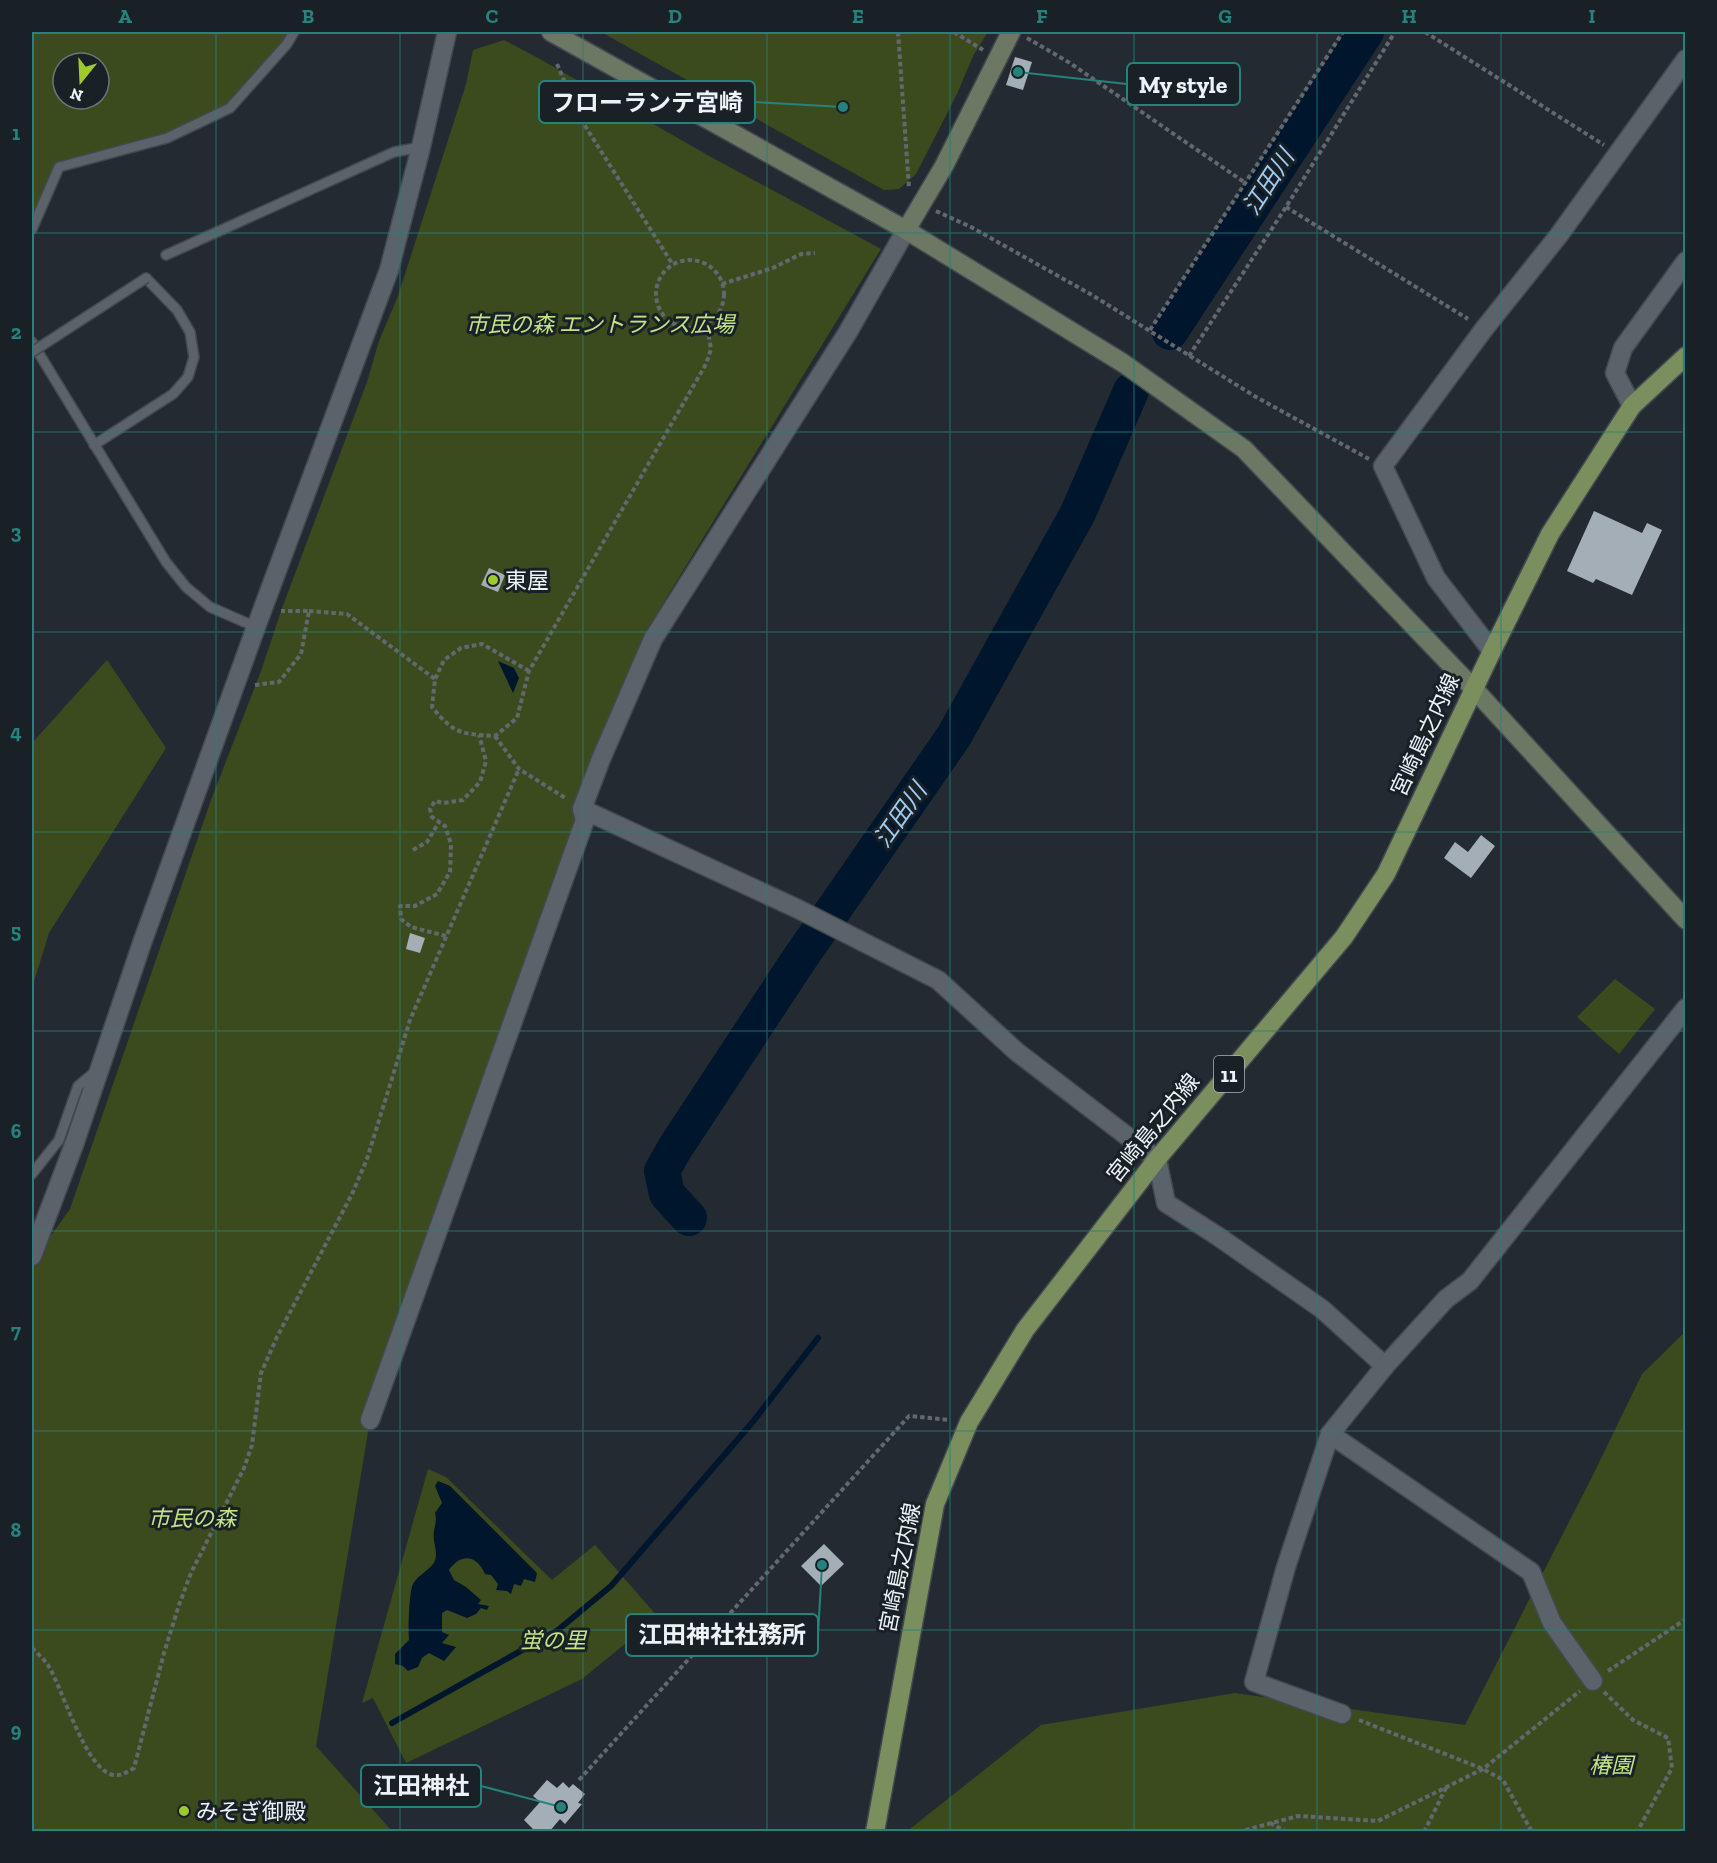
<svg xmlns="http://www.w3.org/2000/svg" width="1717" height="1863" font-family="'Zilla Slab','Noto Sans JP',serif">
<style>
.green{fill:#3c4b1d;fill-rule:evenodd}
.water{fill:#00162d}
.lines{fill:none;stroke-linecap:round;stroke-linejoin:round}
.stream{stroke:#00162d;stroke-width:6}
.river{stroke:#00162d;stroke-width:36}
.building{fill:#a4aeb6}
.lane-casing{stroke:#42494e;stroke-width:12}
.street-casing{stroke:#42494e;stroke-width:21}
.secondary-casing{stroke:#42494e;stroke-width:21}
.primary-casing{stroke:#42494e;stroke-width:21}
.path{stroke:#62686e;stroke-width:4;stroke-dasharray:4.5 3;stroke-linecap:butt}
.lane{stroke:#5a626a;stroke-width:9}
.street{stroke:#5a626a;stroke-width:18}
.secondary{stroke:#6a7864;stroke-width:18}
.primary{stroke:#7a8f5d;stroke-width:18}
.lane-bridge-casing{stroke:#42494e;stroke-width:12;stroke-linecap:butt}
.lane-bridge{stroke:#5a626a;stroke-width:9}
.grid{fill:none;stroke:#25827c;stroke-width:1.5;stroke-opacity:0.55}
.poi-dot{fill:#9eca2e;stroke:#192127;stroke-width:2}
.labels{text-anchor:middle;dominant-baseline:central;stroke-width:6;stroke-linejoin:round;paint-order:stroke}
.shield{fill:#192127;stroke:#adb3b8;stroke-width:1.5}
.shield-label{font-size:21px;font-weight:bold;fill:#edf2f6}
.park-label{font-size:22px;font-style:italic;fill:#c3e485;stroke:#192127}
.poi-label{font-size:22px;fill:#edf2f6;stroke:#192127;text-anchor:start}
.street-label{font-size:22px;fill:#edf2f6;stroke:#192127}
.water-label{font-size:24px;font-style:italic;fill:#9eccf5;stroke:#192127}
.leader{fill:none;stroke:#25827c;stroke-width:2}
.callout-dot{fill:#25827c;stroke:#192127;stroke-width:2}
.callout{fill:#192127;stroke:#25827c;stroke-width:2}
.callout-label{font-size:24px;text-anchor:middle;font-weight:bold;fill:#edf2f6}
.neatline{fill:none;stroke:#25827c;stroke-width:2}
.grid-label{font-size:20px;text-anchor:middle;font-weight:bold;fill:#25827c}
</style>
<rect width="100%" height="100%" fill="#232a31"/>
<g class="green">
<path d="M32,32H294L230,108L167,138L59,167L32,229ZM63,63H99V99H63Z"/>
<path d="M601,32H988L973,56L957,94L916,174L899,189L884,190Z"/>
<path d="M504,40L540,59L711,157L881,249L644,634L370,1420L316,1746L392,1831L32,1832V1262L70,1209L211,800L261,671L281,611L367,382L379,341L398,296L466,84L473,50Z"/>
<path d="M107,660L166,748L49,933L32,988V743Z"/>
<path d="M1615,979L1655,1009L1619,1054L1577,1017Z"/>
<path d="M1685,1332V1831L906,1832L1041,1725L1235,1693L1465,1725L1592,1477L1642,1374Z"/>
<path d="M428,1469L446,1477L552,1580L595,1545L658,1617L582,1679L406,1763L373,1698L362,1703Z"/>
</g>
<g class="water">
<path d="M498,661L514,668L519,678L513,693Z"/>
<path d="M438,1481L450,1486L537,1573L535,1582L524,1579L521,1586L514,1584L511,1594L507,1591L496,1590L498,1584L491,1575L485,1574C477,1556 462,1552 449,1570L454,1580L466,1587L481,1600L478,1604L489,1606L487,1610L481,1608L476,1614L467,1618L447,1610L442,1613V1632L449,1635L442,1643L456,1647L444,1661L429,1653L422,1658L418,1667L408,1671L403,1666L395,1664V1654L409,1640C408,1631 409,1591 413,1584C417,1576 428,1571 433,1564C440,1554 432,1543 434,1531C435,1524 437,1521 435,1513L442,1503L435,1486Z"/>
</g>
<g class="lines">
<path class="stream" d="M392,1723L558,1630L611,1586L751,1424L818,1338"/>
<g class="river">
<path d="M1170,332L1366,32"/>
<path d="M689,1218L667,1194L662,1171L675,1148L798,961L954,736L1078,513L1131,391"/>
</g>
</g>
<g class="building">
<path d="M1015,57L1032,62L1023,90L1006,85Z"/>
<path d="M1594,511L1642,533L1647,523L1662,530L1632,595L1596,579L1593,583L1567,571Z"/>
<path d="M489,568L505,575L498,592L481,585Z"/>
<path d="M1481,835L1495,846L1471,878L1444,858L1455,842L1468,852Z"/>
<path d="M410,933L425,938L420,953L406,949Z"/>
<path d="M824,1544L844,1564L821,1586L801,1566Z"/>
<path d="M547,1780L557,1788L563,1782L569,1788L573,1784L585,1794L578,1803L582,1804L565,1824L560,1819L549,1832H536L524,1820L540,1802L533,1796Z"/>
</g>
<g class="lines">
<defs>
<g id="lane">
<path d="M32,229L59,167L167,138L230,108L287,44L294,32"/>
<path d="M166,255L394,152L421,147"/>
<path d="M32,342L166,562L186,587L210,607L256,627"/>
<path d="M94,445L173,394L188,377L194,357L190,332L177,310L146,278"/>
<path d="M32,1174L59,1140L78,1086L96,1071"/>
</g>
<g id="street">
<path d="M1632,406L1615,373L1623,348L1686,261"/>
<path d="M1492,651L1436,578L1383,466L1484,329L1559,235L1686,59"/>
<path d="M582,809L798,909L938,980L1017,1052L1157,1159L1166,1203L1219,1237L1322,1309L1385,1366"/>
<path d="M32,1256L75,1142L142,943L256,627L389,270L421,147L447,32"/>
<path d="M370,1420L585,820L582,809L601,759L653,639L848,332L906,230"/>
<path d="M1330,1434L1531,1572L1552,1623L1593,1681"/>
<path d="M1342,1714L1254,1682L1286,1567L1330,1434L1385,1366L1446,1299L1470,1281L1686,1008"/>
</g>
<g id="secondary">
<path d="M551,32L906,230L1123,363L1244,449L1474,689L1686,920"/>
<path d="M906,230L944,166L1011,32"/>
</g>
<path id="primary" d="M875,1832L935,1504L969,1422L1025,1330L1157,1159L1344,937L1386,874L1492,651L1550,534L1632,406L1686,356"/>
</defs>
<use href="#lane" class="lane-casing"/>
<use href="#street" class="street-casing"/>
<use href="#secondary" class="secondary-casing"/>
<use href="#primary" class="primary-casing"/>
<g class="path">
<path d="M898,32L909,188"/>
<path d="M954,32L983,50"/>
<path d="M1425,32L1604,145"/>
<path d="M1027,38L1070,63L1244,182"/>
<path d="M557,64L580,118L673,265"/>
<path d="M1286,207L1468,319"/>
<path d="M936,211L971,227L1092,295L1256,397L1369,459"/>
<circle cx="690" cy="294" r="34"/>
<path d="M722,284L773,268L801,254L815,253"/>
<path d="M1150,330L1343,32"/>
<path d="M1189,356L1286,207L1395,32"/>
<path d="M309,611L347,614L435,679"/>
<path d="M529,671L482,644L461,648L444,660L435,679L432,707C454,734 461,734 495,736L517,718L529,671L706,364L711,349L707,325"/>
<path d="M255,685L279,682L301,654L309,611H281"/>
<path d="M495,736L519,769L567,799"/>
<path d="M413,850L427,842L439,822"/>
<path d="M446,936L411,927L401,919L400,906H415L437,894L450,872L451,844L445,826L432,817L430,809L435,801L443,803L463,800L480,782L486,761L479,735"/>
<path d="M32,1648C37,1653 44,1659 48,1665C63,1689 85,1769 113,1775C122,1776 127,1772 134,1768L164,1653L179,1605L191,1573L244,1468L252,1445L261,1373L277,1337L352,1194L367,1159L410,1020L519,769"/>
<path d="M1608,1671L1686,1619"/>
<path d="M1604,1692L1633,1720L1668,1738L1672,1768L1637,1832"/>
<path d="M1359,1720L1483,1769L1503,1780L1532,1832"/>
<path d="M579,1780L909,1416L950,1420"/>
<path d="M1270,1823L1287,1832"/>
<path d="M1238,1832L1298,1816L1378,1821L1483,1769L1580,1691"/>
<path d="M1424,1832L1447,1786"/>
</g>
<use href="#lane" class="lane"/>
<use href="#street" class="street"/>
<use href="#secondary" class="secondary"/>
<use href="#primary" class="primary"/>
<defs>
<path id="lane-bridge" d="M32,352L146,278"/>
</defs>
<use href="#lane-bridge" class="lane-bridge-casing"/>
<use href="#lane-bridge" class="lane-bridge"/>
</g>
<path class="grid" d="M216,32V1832M400,32V1832M583,32V1832M767,32V1832M950,32V1832M1134,32V1832M1317,32V1832M1501,32V1832M32,233H1686M32,432H1686M32,632H1686M32,832H1686M32,1031H1686M32,1231H1686M32,1431H1686M32,1630H1686"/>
<g class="poi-dot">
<circle cx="493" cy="580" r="6"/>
<circle cx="184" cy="1811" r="6"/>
</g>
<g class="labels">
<rect class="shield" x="1214" y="1056" width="30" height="36" rx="4.5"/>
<g class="shield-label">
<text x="1229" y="1074">11</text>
</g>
<g class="park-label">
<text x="600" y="324">市民の森 エントランス広場</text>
<text x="192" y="1518">市民の森</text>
<text x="553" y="1640">蛍の里</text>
<text x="1611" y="1765">椿園</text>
</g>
<g class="poi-label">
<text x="505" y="580">東屋</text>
<text x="196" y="1811">みそぎ御殿</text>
</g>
<g class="street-label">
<text transform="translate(1425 735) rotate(-65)">宮崎島之内線</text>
<text transform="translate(1153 1128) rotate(-51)">宮崎島之内線</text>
<text transform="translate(900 1568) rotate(-79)">宮崎島之内線</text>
</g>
<g class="water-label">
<text transform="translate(1268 182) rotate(-57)">江田川</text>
<text transform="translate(900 815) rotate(-55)">江田川</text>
</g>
</g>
<path class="leader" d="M1018 72L1127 84M843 107L755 102M822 1565L818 1635M561 1807L481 1786"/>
<g class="callout-dot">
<circle cx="1018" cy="72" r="6"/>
<circle cx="843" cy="107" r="6"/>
<circle cx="822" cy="1565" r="6"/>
<circle cx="561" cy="1807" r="6"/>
</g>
<g class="callout">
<rect x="1127" y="63" width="113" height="42" rx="6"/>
<rect x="539" y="81" width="216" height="42" rx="6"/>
<rect x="626" y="1614" width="192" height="42" rx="6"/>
<rect x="361" y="1765" width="120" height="42" rx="6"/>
</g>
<g class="callout-label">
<text x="1183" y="93">My style</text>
<text x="647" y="111">フローランテ宮崎</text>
<text x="722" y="1643">江田神社社務所</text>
<text x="421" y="1794">江田神社</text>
</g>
<rect width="1717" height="1863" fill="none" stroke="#192127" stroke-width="66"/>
<g transform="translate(81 81) rotate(198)"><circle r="28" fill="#192127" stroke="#6e757a" stroke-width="1.5"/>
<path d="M0-4.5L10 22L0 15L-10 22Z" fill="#9eca2e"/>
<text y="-9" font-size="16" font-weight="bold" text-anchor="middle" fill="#edf2f6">N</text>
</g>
<rect x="33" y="33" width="1651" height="1797" class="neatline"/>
<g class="grid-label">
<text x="125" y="23">A</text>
<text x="308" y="23">B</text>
<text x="492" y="23">C</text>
<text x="675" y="23">D</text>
<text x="858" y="23">E</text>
<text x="1042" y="23">F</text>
<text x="1225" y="23">G</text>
<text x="1409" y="23">H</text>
<text x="1592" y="23">I</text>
<text x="16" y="140">1</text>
<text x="16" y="339">2</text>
<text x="16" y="539">3</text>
<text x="16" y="739">4</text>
<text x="16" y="938">5</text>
<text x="16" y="1138">6</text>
<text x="16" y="1338">7</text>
<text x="16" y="1537">8</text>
<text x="16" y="1737">9</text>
</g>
</svg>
